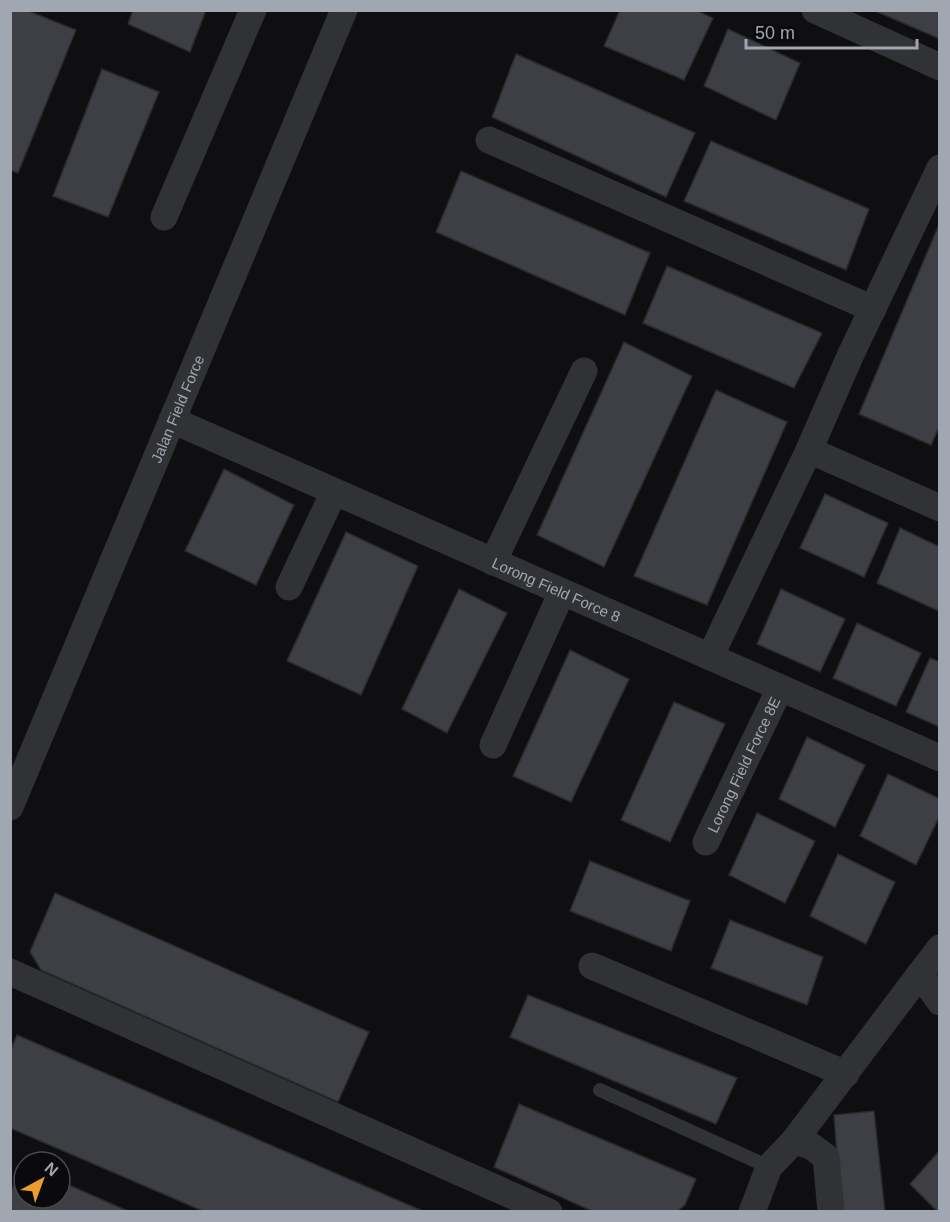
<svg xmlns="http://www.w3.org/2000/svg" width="950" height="1222" font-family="Helvetica,sans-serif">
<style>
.building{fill:#3e3f44;stroke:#292a2d;stroke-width:1.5}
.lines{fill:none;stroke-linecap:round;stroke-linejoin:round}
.lane{stroke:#303235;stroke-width:14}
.street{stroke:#303235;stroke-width:27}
.labels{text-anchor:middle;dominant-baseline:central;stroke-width:5;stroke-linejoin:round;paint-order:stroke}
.street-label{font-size:15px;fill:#a1a7b1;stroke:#0a0a0c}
</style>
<rect width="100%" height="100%" fill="#0f0f11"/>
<g class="building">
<path d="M11,10H26L76,30L18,173L10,170Z"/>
<path d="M133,10H206L190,52L128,24Z"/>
<path d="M620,10H696L713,18L684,80L604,46Z"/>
<path d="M873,10H940V39Z"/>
<path d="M728,29L800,63L776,120L704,86Z"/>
<path d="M516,54L695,133L666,197L492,117Z"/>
<path d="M102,69L159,92L108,217L53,196Z"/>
<path d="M711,141L869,209L846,270L684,201Z"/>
<path d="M461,171L650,253L625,315L436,232Z"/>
<path d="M940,222V425L931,445L859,414Z"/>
<path d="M667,266L822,333L794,388L643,323Z"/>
<path d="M624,342L692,376L604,567L537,535Z"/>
<path d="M716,390L787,422L707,605L634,576Z"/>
<path d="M224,469L294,505L256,585L185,551Z"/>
<path d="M825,494L888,523L864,577L800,548Z"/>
<path d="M900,528L940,547L939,611L877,583Z"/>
<path d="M346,532L418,566L361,695L287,661Z"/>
<path d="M459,589L507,613L447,733L402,709Z"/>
<path d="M781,589L845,619L820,672L757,644Z"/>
<path d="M857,623L921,653L896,706L833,678Z"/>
<path d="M570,650L629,679L571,802L513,776Z"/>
<path d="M930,658L940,662V727L906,712Z"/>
<path d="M674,702L725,724L670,842L621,820Z"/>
<path d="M807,737L865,765L835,827L779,799Z"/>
<path d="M888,774L940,799V815L916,865L860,836Z"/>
<path d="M757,813L815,841L785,903L729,875Z"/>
<path d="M838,854L895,882L866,944L810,916Z"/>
<path d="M590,861L690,901L671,951L570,911Z"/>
<path d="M55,893L369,1032L338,1102L41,970L30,952Z"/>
<path d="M730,920L823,957L807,1005L711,968Z"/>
<path d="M528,995L737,1078L716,1124L510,1037Z"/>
<path d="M17,1035L425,1212H205L10,1128V1051Z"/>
<path d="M519,1104L696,1179L685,1205L676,1212H594L494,1167Z"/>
<path d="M874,1111L885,1212H841L834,1115Z"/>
<path d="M940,1150V1212H938L910,1184Z"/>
<path d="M22,1164L24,1165V1198H60V1181L130,1212H10V1194Z"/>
</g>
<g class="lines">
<path class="lane" d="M600,1090L769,1167"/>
<g class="street">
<path d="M815,10L940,67"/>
<path d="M489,140L873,309"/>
<path d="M164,217L253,10"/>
<path id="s1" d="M172,420L940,758"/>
<path d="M809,450L940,508"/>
<path d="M493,562L584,371"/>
<path d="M289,587L334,492"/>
<path d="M710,657L809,450L851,354L940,168"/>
<path d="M493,745L562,592"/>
<path id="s2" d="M10,807L344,10"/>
<path id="s3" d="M706,842L780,688"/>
<path d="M940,948L920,974L940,1002"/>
<path d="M592,966L846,1074"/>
<path d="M10,972L549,1212"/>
<path d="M794,1141L811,1146L826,1157L831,1212"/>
<path d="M752,1212L769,1167L794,1141L920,974"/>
</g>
</g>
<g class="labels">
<g class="street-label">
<text stroke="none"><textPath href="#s2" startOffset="432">Jalan Field Force</textPath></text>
<text stroke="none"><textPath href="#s1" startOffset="420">Lorong Field Force 8</textPath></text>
<text stroke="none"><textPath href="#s3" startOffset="86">Lorong Field Force 8E</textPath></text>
</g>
</g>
<rect width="950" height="1222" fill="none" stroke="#a1a7b1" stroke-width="24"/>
<g transform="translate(42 1180) rotate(41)"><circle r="28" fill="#0a0a0c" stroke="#46494e" stroke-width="1.5"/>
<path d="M0-4.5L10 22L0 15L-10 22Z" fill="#ec9d2c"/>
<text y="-9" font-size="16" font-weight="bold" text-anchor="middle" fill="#a1a7b1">N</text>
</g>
<path d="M746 39v9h171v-9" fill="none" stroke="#a1a7b1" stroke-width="3"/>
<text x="755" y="39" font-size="18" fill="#a1a7b1" stroke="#0a0a0c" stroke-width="4.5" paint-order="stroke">50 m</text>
</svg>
